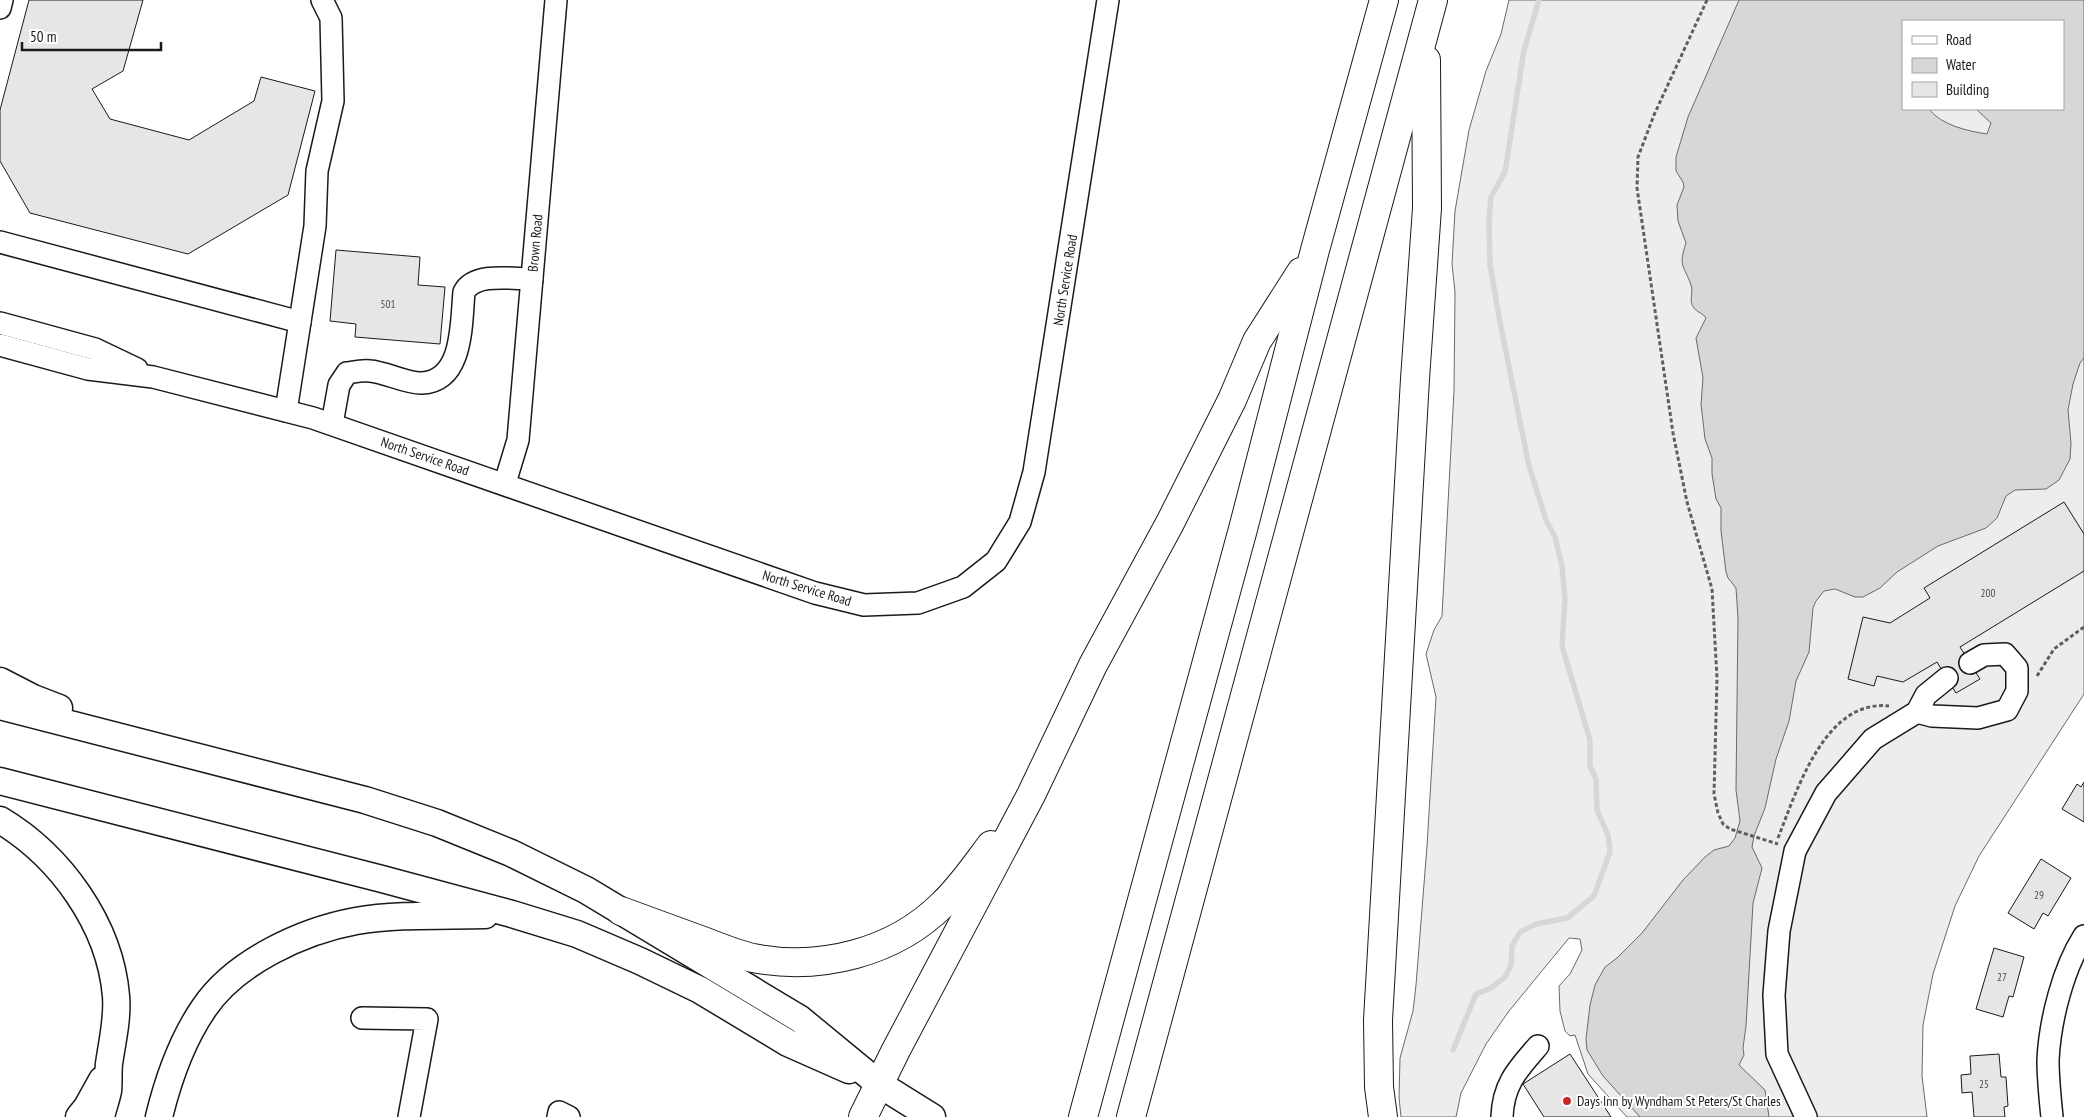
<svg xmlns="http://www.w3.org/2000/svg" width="2084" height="1117" font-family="'PT Sans Narrow',sans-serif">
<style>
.built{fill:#ededed;stroke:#6a6a6a;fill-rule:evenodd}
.water{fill:#d7d7d7;stroke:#6a6a6a;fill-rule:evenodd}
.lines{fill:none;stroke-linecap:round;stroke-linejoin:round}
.stream{stroke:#d7d7d7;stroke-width:5.5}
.building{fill:#e6e6e6;stroke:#1a1a1a}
.minor-casing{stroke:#1a1a1a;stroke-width:24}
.major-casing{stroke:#1a1a1a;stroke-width:29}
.highway-casing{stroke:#1a1a1a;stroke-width:30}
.path{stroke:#5f5f5f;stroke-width:3;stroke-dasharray:4 2.5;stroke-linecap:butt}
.minor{stroke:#fff;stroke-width:21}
.major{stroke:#fff;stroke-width:26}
.highway{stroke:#fff;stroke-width:28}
.poi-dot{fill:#c62828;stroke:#fff;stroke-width:2}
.labels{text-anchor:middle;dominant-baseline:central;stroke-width:4;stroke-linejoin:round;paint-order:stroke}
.number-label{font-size:11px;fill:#4d4d4d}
.street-label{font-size:14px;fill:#1a1a1a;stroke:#fff}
.poi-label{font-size:14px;fill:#1a1a1a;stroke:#fff;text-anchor:start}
</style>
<rect width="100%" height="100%" fill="#fff"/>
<path class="built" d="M1509,0H2084V694L1979,856L1955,906L1933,974L1923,1025L1922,1076L1927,1117H1627L1588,1074L1575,1035L1570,1036L1565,1031L1560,1011L1559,986L1570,974L1582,950L1580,939L1569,938L1509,1011L1486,1044L1461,1093L1456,1117H1401L1399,1097L1400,1058L1413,1011L1416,985L1427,846L1436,697L1426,654L1434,630L1442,616L1454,391L1455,292L1452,264L1455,211L1469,130L1486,71L1501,34ZM1903,21H2063V109H1903Z"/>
<path class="water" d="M1739,0H2084V358L2080,363L2073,384L2068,410L2071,443L2070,459L2059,480L2046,489L2015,490L2006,496L1997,518L1986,528L1938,546L1897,572L1880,588L1863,597H1855L1835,589L1824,591L1816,601L1813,608L1809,652L1796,681L1789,721L1776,759L1765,808L1754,836L1752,847L1762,868L1753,903L1746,1026L1743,1048L1744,1055L1739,1065L1765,1090L1769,1117H1640L1603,1076L1587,1050L1586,1039L1590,1005L1595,985L1605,967L1617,958L1642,933L1683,880L1705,857L1714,850L1729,846L1735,838L1740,821L1736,790L1738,618L1736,588L1728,578L1726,572L1721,531V508L1716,499L1712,474V458L1705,439L1701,404L1703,378L1696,338L1706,318C1703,313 1698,313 1694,308C1688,301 1694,293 1691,285C1684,265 1678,267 1686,243L1678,221L1677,205L1684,187L1683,182L1676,171V157L1688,117ZM1903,21H2063V109H1976L1991,123L1987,134C1967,131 1941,125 1929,109H1903Z"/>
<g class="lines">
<path class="stream" d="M1453,1050L1476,994L1491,988L1505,977L1511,965L1512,946L1520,932L1536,924L1567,918L1594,896L1610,852L1608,835L1597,810L1596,779L1590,766V740L1562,646L1565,599L1562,566L1555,537L1546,520L1529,466L1499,317L1490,265L1489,221L1491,197L1505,172L1524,50L1539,0"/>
</g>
<g class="building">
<path d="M29,0H143L123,71L92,89L110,119L189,140L254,101L261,77L315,91L288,195L188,254L30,213L0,161V110Z"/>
<path d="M336,250L420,257L418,285L445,287L440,344L355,337L356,324L330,321Z"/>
<path d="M2064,502L2084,534V571L1960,647L1980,679L1956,693L1937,662L1903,682L1877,676L1874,686L1848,679L1863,617L1890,623L1930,598L1924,588Z"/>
<path d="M2084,782V822L2062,809L2077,784L2081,787Z"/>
<path d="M2041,859L2071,878L2048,916L2043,913L2034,929L2008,913Z"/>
<path d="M1994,948L2024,957L2013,997L2009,996L2003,1017L1976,1009Z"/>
<path d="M1570,1054L1611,1117H1544L1523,1084Z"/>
<path d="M1999,1054L2001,1077H2006L2008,1106L2004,1107L2005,1117H1974L1972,1092L1962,1093L1961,1075L1971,1074L1970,1056Z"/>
</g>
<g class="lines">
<defs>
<g id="minor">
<path d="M0,8L2,0"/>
<path d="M0,242L300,322"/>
<path d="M0,323L95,349L137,369"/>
<path d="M0,345L88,369L153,377L313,418L815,593L864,605L918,603L963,587L996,561L1020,522L1034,472L1108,0"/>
<path d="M286,411L315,226L317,171L333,101L331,18L322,0"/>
<path d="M332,424L339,385L347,373C354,372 362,370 370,371C385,372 408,384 422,383C464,381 461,322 464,292C475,272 512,279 532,279"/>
<path d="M505,483L518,440L556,0"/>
<path d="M1917,712L1932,716L1978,718L2007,710L2017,691V668L2005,654L1984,655L1970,663"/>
<path d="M362,1018L427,1019L409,1117"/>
<path d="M558,1117L559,1112L569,1117"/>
<path d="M1502,1117C1503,1084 1518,1069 1538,1046"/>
<path d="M1806,1117L1777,1054L1774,995L1779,931L1795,851L1826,793L1873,739L1917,712L1926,695L1947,678"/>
<path d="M2052,1117C2050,1098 2048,1078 2048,1060C2050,1020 2063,969 2084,936"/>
</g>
<g id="major">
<path d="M0,681L33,698L59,708"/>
<path d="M0,706L365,800L437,823L511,853L586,890L800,1019L879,1084L932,1117"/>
<path d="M0,781L382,879L512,914L577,934L640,961L700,990L788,1043L849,1070"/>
<path d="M0,820C60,856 110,924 116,996C118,1019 112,1042 109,1064C108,1073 109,1082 108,1091C106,1100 103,1108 101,1117"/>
<path d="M79,1117L87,1107L102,1080"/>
<path d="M159,1117C168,1080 182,1040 204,1008C235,962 302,931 356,921C396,914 443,916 485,915"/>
</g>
<g id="highway">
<path d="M621,911C648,921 676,931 703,941C719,947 736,954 753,958C820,971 894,953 943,904C961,887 976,865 991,845"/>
<path d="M863,1117L896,1050L1031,795L1093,665L1170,523L1232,400L1257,341L1301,272"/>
<path d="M1083,1117L1243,529L1315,250L1384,0"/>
<path d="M1131,1117L1433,0"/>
<path d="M1383,1117L1379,1087L1378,1020L1415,379L1427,208L1426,60"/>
</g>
</defs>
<use href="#minor" class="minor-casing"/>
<use href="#major" class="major-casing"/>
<use href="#highway" class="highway-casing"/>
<g class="path">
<path d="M1707,0L1654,115L1638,157L1637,188L1673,433L1687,502L1712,589L1717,678L1714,794L1718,813L1723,824L1730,829L1778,844"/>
<path d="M2037,676L2054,649L2084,627"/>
<path d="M1778,838C1797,790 1825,699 1889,706"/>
</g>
<use href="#minor" class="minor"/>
<use href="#major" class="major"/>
<use href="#highway" class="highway"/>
</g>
<circle class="poi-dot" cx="1567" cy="1101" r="5"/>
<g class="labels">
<g class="number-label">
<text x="388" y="304">501</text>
<text x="1988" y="593">200</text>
<text x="2039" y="895">29</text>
<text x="2002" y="977">27</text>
<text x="1984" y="1084">25</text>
</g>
<g class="street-label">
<text transform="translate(535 243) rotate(-85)">Brown Road</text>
<text transform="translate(1065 280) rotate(-81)">North Service Road</text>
<text transform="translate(425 456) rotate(19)">North Service Road</text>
<text transform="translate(807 588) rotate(17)">North Service Road</text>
</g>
<g class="poi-label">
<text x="1577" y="1101">Days Inn by Wyndham St Peters/St Charles</text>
</g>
</g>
<rect x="1902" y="20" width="162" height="90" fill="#ffffff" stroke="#a3a3a3"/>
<rect x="1912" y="36" width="25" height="8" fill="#ffffff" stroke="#a3a3a3"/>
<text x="1946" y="45" font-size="15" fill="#1a1a1a">Road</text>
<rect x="1912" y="58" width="25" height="15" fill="#d7d7d7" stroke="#a3a3a3"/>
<text x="1946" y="70" font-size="15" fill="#1a1a1a">Water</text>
<rect x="1912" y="82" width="25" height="15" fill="#e6e6e6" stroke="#a3a3a3"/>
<text x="1946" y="95" font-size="15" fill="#1a1a1a">Building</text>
<path d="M22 42v8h139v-8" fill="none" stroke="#1a1a1a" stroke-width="2.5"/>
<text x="30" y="42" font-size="15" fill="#1a1a1a" stroke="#ffffff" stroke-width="4" paint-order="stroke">50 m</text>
</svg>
